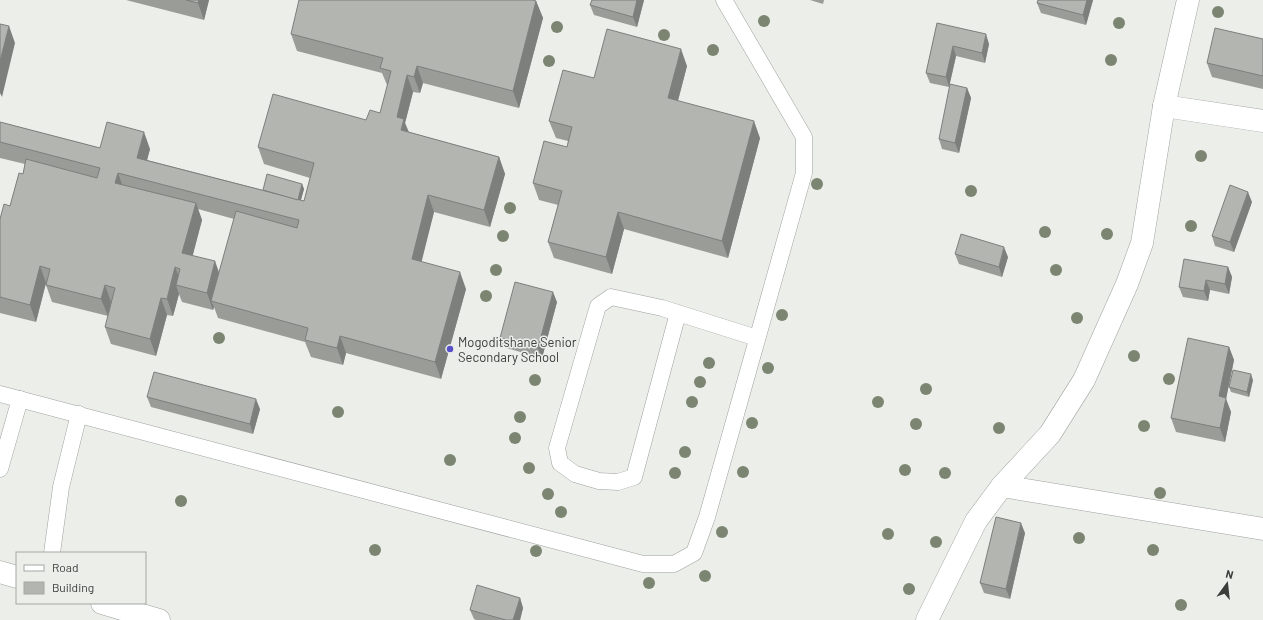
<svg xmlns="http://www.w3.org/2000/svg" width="1263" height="620" font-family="Barlow,sans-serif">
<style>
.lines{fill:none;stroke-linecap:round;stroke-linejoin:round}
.lane-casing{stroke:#a0a29f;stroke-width:17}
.street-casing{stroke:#a0a29f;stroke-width:23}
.lane{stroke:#fff;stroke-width:16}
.street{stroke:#fff;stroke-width:22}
.tree{fill:#7b8572}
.wall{fill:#9a9c98;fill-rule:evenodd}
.shaded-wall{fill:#7d7f7c}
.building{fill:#b3b5b1;stroke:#7d7f7c}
.poi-dot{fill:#5850c8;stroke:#eceeea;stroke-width:1.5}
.labels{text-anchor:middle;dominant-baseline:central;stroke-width:3;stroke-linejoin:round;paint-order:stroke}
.poi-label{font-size:13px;fill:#3c3c3b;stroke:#eceeea;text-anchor:start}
</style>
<rect width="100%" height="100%" fill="#eceeea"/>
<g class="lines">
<defs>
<g id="lane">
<path d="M678,313L634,477L618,482L599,481L575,474L560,463L557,448L598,306L611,297L662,308L757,338"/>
<path d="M0,394L643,564H674L694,553L707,517L804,173V137L724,0"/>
<path d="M0,469L20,399"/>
<path d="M52,553L61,487L79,414"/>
</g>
<g id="street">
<path d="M1164,106L1263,121"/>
<path d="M1002,486L1263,529"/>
<path d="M0,572L17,577"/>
<path d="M102,603L159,620"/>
<path d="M927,620L976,521L1002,486L1050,434L1084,380L1127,284L1142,243L1164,106L1188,0"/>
</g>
</defs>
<use href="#lane" class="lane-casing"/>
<use href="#street" class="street-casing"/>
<use href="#lane" class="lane"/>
<use href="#street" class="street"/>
</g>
<g class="tree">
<circle cx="1218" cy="12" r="6"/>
<circle cx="764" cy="21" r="6"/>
<circle cx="1119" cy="23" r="6"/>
<circle cx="557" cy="27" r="6"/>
<circle cx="664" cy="35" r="6"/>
<circle cx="713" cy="50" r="6"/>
<circle cx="1111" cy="60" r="6"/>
<circle cx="549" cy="61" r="6"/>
<circle cx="1201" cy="156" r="6"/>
<circle cx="817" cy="184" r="6"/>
<circle cx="971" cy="191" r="6"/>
<circle cx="510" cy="208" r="6"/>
<circle cx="1191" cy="226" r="6"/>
<circle cx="1045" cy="232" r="6"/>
<circle cx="1107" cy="234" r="6"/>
<circle cx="503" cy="236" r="6"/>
<circle cx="496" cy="270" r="6"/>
<circle cx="1056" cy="270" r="6"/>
<circle cx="486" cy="296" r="6"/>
<circle cx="782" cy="315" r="6"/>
<circle cx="1077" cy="318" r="6"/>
<circle cx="219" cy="338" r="6"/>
<circle cx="1134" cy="356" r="6"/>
<circle cx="709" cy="363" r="6"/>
<circle cx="768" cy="368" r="6"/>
<circle cx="1169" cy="379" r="6"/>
<circle cx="535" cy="380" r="6"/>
<circle cx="700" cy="382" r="6"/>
<circle cx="926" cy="389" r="6"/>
<circle cx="692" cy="402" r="6"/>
<circle cx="878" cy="402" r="6"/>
<circle cx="338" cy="412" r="6"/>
<circle cx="520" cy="417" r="6"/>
<circle cx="752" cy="423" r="6"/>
<circle cx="916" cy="424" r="6"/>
<circle cx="1144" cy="426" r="6"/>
<circle cx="999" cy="428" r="6"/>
<circle cx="515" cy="438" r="6"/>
<circle cx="685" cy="452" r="6"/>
<circle cx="450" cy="460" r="6"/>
<circle cx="529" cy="468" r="6"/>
<circle cx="905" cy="470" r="6"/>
<circle cx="743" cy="472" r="6"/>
<circle cx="675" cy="473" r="6"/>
<circle cx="945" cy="473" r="6"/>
<circle cx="1160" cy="493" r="6"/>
<circle cx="548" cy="494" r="6"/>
<circle cx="181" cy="501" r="6"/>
<circle cx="561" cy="512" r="6"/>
<circle cx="722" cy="532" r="6"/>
<circle cx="888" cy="534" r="6"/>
<circle cx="1079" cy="538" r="6"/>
<circle cx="936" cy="542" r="6"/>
<circle cx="375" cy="550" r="6"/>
<circle cx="1153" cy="550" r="6"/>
<circle cx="536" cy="551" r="6"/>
<circle cx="705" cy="576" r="6"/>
<circle cx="649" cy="583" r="6"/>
<circle cx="909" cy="589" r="6"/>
<circle cx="1181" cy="605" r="6"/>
</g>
<g class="wall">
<path d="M126,0H209L204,20Z"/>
<path d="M592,0H644L637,27L594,15L590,5Z"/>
<path d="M810,0H824L823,4Z"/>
<path d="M1093,0L1086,25L1041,13L1037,3Z"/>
<path d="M536,1L543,18L519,108L423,83L420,93L413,92L405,123L409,132L499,157L505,174L490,227L434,212L421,261L466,289L441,379L346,353L343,365L311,357L305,342L218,318L214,307L213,310L182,302L179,294L173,316L167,315L156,356L111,344L105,327L108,316L52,302L46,285V283L36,322L0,313V219L10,206L23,174L25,164L0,158V122L100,148L150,149L147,160L263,190L302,184L304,189L301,200L304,201L310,178L264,164L258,147L366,120L380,113L388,85H387L382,73L297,51L291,34ZM198,209L234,219L219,273L192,256L202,220Z"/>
<path d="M937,23L989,44L985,63L956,56L949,87L930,83L926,73Z"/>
<path d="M1263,39V89L1212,77L1207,63Z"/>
<path d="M687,66L678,101L760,138L728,258L624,229L612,274L554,258L548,242L558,205L539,200L533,183L567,147L568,141L556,138L549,121L594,78Z"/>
<path d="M967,88L971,98L959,153L942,149L939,139Z"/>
<path d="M1252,202L1234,252L1215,246L1212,236Z"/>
<path d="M955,254L1008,257L1002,277L959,264Z"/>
<path d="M1228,267L1232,277L1229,294L1210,290L1208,301L1183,297L1179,287Z"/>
<path d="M557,302L542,358L503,347L500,338Z"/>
<path d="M1229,347L1234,360L1226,399L1231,412L1225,442L1176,432L1171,418Z"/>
<path d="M1253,380L1249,397L1231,392L1229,387Z"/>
<path d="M147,397L260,409L253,434L151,407Z"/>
<path d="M1025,533L1010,599L984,593L980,583Z"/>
<path d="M520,598L523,608L520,620H476L474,619L470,610Z"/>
</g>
<g class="shaded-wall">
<path d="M199,0H209L204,20L198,3Z"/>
<path d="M637,0H644L637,27L633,17Z"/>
<path d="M1087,0H1093L1086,25L1083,15Z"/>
<path d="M536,1L543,18L519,108L513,91Z"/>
<path d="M9,26L15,43L2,97L0,93V61Z"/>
<path d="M986,34L989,44L985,63L982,53Z"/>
<path d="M953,46L956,56L949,87L946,77Z"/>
<path d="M681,49L687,66L674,115L668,98Z"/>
<path d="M417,66L423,83L420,93L414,77Z"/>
<path d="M407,75L413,92L405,123L410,136L401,130L397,117Z"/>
<path d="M967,88L971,98L959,153L955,143Z"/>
<path d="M754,121L760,138L728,258L722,241Z"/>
<path d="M144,132L150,149L143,175L137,158Z"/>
<path d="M499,157L505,174L490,227L484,210Z"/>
<path d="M118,173L124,190L115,183Z"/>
<path d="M302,184L304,189L297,213L295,208Z"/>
<path d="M1248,192L1252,202L1234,252L1230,242Z"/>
<path d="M428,195L434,212L418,276L412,259Z"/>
<path d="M196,203L202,220L189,270L182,253Z"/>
<path d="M618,212L624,229L612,274L606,257Z"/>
<path d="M1004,247L1008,257L1002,277L999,267Z"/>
<path d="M215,261L221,278L211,301L214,307L213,310L207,293Z"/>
<path d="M40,266L46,283L36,322L30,305Z"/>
<path d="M175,267L182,284L176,285L179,294L173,316L167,299Z"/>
<path d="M1228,267L1232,277L1229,294L1225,284Z"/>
<path d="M460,272L466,289L441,379L435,362Z"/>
<path d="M1206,280L1210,290L1208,301L1204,291Z"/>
<path d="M105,285L111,302L108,316L101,299Z"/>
<path d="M553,292L557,302L542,358L538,348Z"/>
<path d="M161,298L167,315L156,356L150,339Z"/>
<path d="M340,336L346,353L343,365L337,348Z"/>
<path d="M1229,347L1234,360L1226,399L1231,412L1225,442L1220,428L1219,396Z"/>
<path d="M1251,374L1253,380L1249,397L1247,392Z"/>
<path d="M256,399L260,409L253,434L250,424Z"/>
<path d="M1021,523L1025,533L1010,599L1006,589Z"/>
<path d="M520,598L523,608L520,620H513Z"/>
</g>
<g class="building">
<path d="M186,0H199L198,3Z"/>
<path d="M299,0H533L536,1L513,91L417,66L414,77L407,75L397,117L404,119L401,130L499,157L484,210L428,195L412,259L460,272L435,362L340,336L337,348L305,340L308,328L211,301L236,211L297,228L299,220L118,173L115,183L196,203L182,253L215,261L207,293L176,285L180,269L175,267L167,299L161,298L150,339L105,327L115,288L105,285L101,299L46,285L50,269L40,266L30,305L0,297V219L4,204L10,206L19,173L23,174L26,159L97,178L100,168L0,142V122L100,148L107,122L144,132L137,158L304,201L314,163L258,147L273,94L366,120L370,110L380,113L391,71L380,68L383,58L291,34Z"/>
<path d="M592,0H637L633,17L590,5Z"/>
<path d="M1038,0H1087L1083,15L1037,3Z"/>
<path d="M937,23L986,34L982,53L953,46L946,77L926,73Z"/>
<path d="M0,24L9,26L0,61Z"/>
<path d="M1215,28L1263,39V76L1207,63Z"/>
<path d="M607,29L681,49L668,98L754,121L722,241L618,212L606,257L548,242L562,191L533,183L544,141L567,147L572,127L549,121L563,70L594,78Z"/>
<path d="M950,84L967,88L955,143L939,139Z"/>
<path d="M267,174L302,184L298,200L263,190Z"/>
<path d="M1230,185L1248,192L1230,242L1212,236Z"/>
<path d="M961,234L1004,247L999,267L955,254Z"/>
<path d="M1184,259L1228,267L1225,284L1206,280L1204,291L1179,287Z"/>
<path d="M515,282L553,292L538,348L500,338Z"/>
<path d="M1188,338L1229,347L1219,396L1226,398L1220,428L1171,418Z"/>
<path d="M1233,370L1251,374L1247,392L1229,387Z"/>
<path d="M154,372L256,399L250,424L147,397Z"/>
<path d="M996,517L1021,523L1006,589L980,583Z"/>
<path d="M477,585L520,598L513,620H506L470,610Z"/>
</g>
<circle class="poi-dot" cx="450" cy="349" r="4"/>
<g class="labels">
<g class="poi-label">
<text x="458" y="342">Mogoditshane Senior<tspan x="458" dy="15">Secondary School</tspan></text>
</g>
</g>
<rect x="16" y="552" width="130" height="52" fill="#eceeea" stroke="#a6a7a4"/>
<rect x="24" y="565" width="20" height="6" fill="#ffffff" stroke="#a6a7a4"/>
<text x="52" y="572" font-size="12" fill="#3c3c3b">Road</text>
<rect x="24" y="582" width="20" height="12" fill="#b3b5b1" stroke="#a6a7a4"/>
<text x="52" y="592" font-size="12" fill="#3c3c3b">Building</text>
<g transform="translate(1227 584) rotate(15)" stroke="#eceeea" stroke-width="3" paint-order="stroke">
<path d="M0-3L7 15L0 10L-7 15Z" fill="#3c3c3b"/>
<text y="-6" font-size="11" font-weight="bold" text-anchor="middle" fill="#3c3c3b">N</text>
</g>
</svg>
